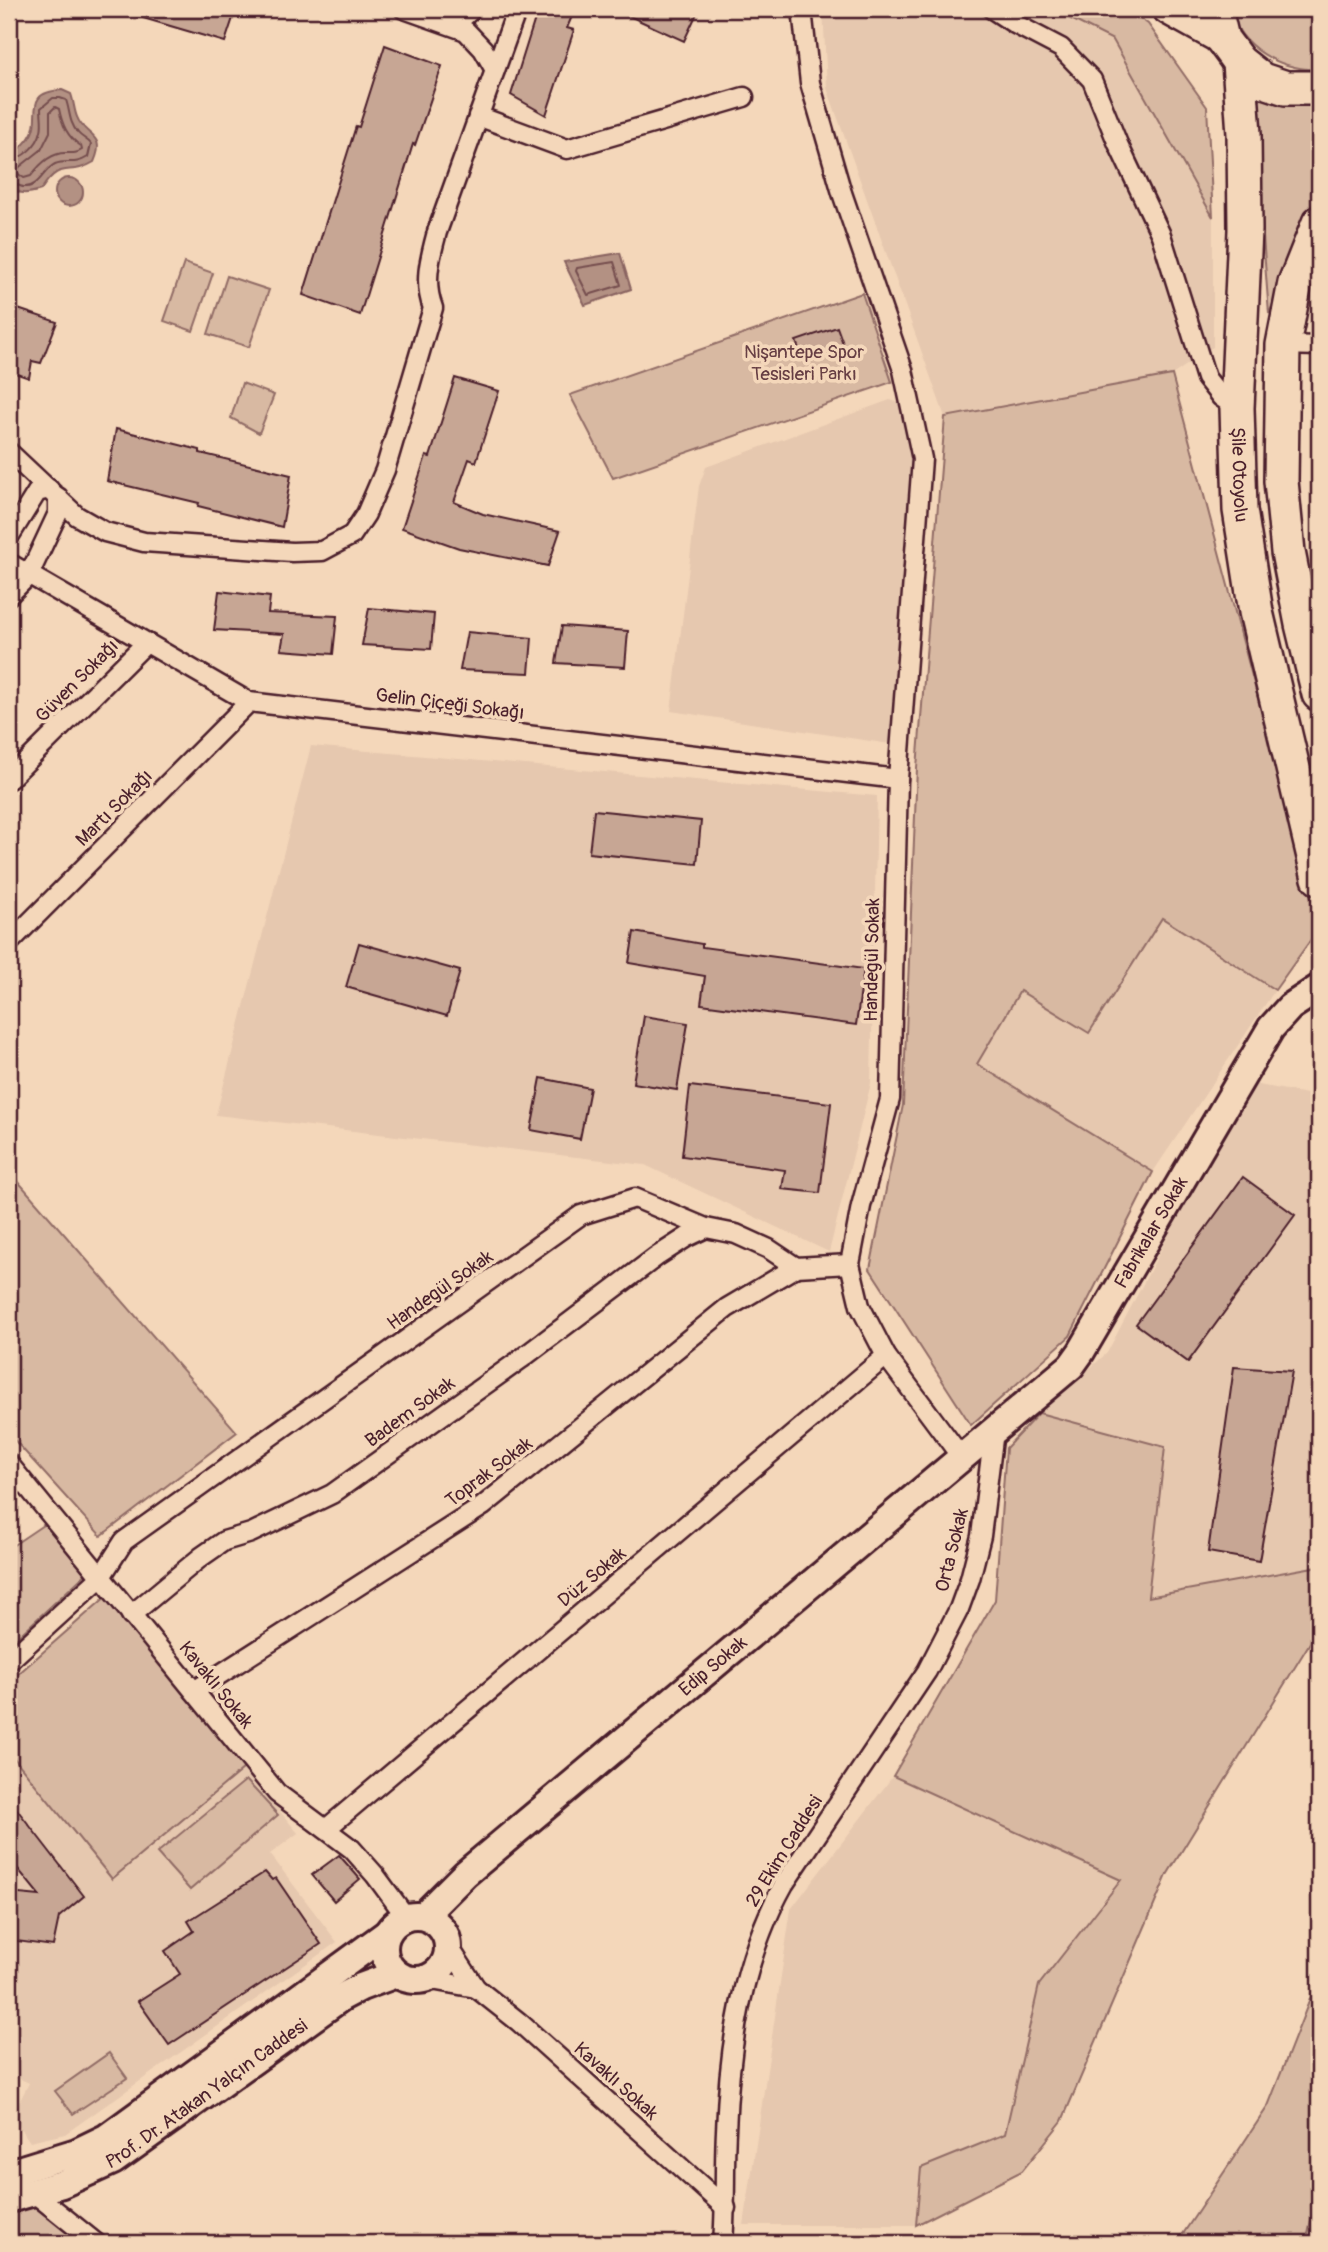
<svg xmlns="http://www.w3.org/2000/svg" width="1328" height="2252" font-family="Pangolin,sans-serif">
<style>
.built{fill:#e6c8af}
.green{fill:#d8b9a2;stroke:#916c66;stroke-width:2}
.water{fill:#b39183;stroke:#896360;stroke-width:2}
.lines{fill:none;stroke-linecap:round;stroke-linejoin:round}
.shore{stroke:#744d4e;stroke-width:2}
.building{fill:#c7a694;stroke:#4a1f2b;stroke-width:2}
.street-casing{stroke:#4a1f2b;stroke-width:23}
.secondary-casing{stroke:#4a1f2b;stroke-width:32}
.primary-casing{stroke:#4a1f2b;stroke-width:35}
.highway-casing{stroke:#4a1f2b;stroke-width:38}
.street{stroke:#f4d7ba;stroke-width:18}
.secondary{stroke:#f4d7ba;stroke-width:26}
.primary{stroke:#f4d7ba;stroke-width:30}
.highway{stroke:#f4d7ba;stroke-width:33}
.labels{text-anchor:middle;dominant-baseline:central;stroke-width:7;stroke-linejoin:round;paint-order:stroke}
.park-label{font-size:19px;fill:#663e43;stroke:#f4d7ba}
.street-label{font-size:19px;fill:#4a1f2b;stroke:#f4d7ba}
</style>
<rect width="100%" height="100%" fill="#f4d7ba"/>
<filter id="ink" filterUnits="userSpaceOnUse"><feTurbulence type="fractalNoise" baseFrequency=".0143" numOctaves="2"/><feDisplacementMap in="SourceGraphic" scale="14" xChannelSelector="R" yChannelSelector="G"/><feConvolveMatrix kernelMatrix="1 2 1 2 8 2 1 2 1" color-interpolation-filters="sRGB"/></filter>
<g filter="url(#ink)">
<g class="built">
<path d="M823,9H1051L1113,40L1213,217V347L1172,375L945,417L827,88Z"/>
<path d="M890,400L907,405L913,435L897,745L671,711L699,486L706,467Z"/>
<path d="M311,746L877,796L871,1083L829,1252L645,1165L216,1115Z"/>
<path d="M1162,918L1275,990L1153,1172L977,1064L1020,991L1089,1032Z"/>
<path d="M1248,1083L1307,1094L1319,1142V1566L1148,1597L1164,1447L1039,1413L1107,1353Z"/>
<path d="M9,1752L112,1879L244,1768L298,1833L270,1854L337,1942L65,2134L30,2142L12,2116L29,2083L12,2075L9,2080Z"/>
<path d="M893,1776L1121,1880L1039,1985L1005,2134L922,2168L916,2225H744L791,1909Z"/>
</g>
<g class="green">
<path d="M1051,9H1127L1148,24L1207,107L1213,217L1113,40Z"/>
<path d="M1230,9H1319V69C1282,71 1239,48 1230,9Z"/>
<path d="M1245,77L1319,98V187L1269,314L1259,185Z"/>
<path d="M184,263L213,273L193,331L164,321Z"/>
<path d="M227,276L269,290L249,347L208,334Z"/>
<path d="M862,293L892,382L613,478L570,395Z"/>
<path d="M1172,375L1319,928L1275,990L1162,918L1089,1033L1020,991L977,1064L1153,1172L1070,1336L971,1425L870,1269L903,1105L917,768L945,417Z"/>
<path d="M242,383L274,395L259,433L231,418Z"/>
<path d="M9,1171L237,1432L101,1536L9,1434Z"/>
<path d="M1039,1413L1165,1447L1148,1597L1319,1566V1628L1167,1875L1062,2121L1022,2171L916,2225L921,2168L1005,2134L1039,1985L1121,1880L893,1776L995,1600L1006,1448Z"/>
<path d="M49,1521L90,1570L9,1645V1548Z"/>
<path d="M108,1595L244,1768L112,1879L9,1752V1682Z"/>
<path d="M246,1780L278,1815L190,1890L157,1853Z"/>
<path d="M1319,1976V2186L1306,2243H1177L1268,2106Z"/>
<path d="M109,2053L127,2078L73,2114L55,2091Z"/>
<path d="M31,2202L92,2243H9V2208Z"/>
</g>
<g class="water">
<path d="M62,90L71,94C74,102 74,110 77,117C85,138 107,133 94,162C68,178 61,158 41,190C27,194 19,196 9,185V156C18,149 27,144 32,133C41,115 23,92 62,90Z"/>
<circle cx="69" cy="192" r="14"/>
<path d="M620,253L631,289L585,305L564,262Z"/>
</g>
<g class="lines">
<g class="shore">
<path d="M55,107L59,109C62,124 67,137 81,146L82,150C75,154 73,153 65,153C50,153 39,165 31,176L24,178L17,173V169L41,150L50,132V112Z"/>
<path d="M9,160C23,159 38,145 41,131C43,124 41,115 41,108L53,98H60L66,100C70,111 69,123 78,133C82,138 87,139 91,144L88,157C74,166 67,159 55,164C43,170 39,188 24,187C18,187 15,182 9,181"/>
<path d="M614,262L621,285L588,295L576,271L577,268Z"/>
</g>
</g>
<g class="building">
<path d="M127,9H236L225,42L126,13Z"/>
<path d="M538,9H575L567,28L574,30L546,115L511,95Z"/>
<path d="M614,9H699L684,41Z"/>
<path d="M385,45L442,66L415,145L413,144L360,315L303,295L356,126L359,127Z"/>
<path d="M9,306L57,322L41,363L32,361L29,378L9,371Z"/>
<path d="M837,327L845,349L804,363L796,341Z"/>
<path d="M455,378L499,391L476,462L469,459L454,502L483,514L560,531L548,566L459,548L402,528L426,456L430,457Z"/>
<path d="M116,429L200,450V453L291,475L282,527L198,506L199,503L107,481Z"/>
<path d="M219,591L270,597L268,613L337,616L333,654L281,650L284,634L214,630Z"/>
<path d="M369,608L434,614L431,649L362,645Z"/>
<path d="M562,626L628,631L625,667L556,663Z"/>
<path d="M467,632L532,638L529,673L460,670Z"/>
<path d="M594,810L701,821L697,864L589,853Z"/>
<path d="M634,932L702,944V947L864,969L856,1025L701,1004L705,976L629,963Z"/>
<path d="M359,943L460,971L447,1016L346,987Z"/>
<path d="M644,1016L688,1023L677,1090L633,1083Z"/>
<path d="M541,1078L590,1088L580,1139L531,1130Z"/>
<path d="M690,1086L831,1103L820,1193L782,1189L785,1170L682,1156Z"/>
<path d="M1243,1177L1295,1215L1188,1362L1136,1324Z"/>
<path d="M1234,1367L1292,1371L1259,1561L1208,1552Z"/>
<path d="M9,1799L84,1896L59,1917L53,1946L9,1940V1893L40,1896L9,1858Z"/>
<path d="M339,1855L360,1879L334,1901L312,1875Z"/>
<path d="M265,1872L272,1880L276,1878L321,1944L169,2045L138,2001L180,1974L165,1951L194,1931L188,1921Z"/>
</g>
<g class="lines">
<defs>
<g id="street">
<path d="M404,9L466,31L483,49L495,70"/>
<path d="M802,9L810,83L842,193L903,370L922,459L898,779L890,1099L861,1206L850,1264L860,1306L886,1356L962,1458"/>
<path d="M992,9L1015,24L1061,48L1092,80L1118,144L1161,235L1206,378L1221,397L1237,408"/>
<path d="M454,26L472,9"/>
<path d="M478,116L567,149L744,97"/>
<path d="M1283,345L1319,346"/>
<path d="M9,452L77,516L105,532L144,542L292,552L322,551L352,535L366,514L385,470L433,308C423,282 430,258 437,232L517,9"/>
<path d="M9,537L37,492L49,489"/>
<path d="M9,563L249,702L898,779"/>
<path d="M9,595L29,575L58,513V497"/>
<path d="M9,779L146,643"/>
<path d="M9,943L249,702"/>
<path d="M9,1464L277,1793L352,1849L375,1875L406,1917"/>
<path d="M131,1615L201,1557L224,1541L251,1533L332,1494L521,1359L656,1257L687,1237L706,1228"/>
<path d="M9,1661L101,1577L124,1541L581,1215L635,1198L706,1228L736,1234L769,1249L796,1267L850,1264"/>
<path d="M194,1691L483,1506L727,1308L796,1267"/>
<path d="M326,1829L886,1356"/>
<path d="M449,1947L476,1988L519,2022L726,2208"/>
<path d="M426,1979L476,1988"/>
<path d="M34,2193L96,2243"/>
<path d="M723,2243C726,2206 724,2169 726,2131C729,2046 742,1959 784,1884L927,1671L959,1609L970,1579L981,1536L994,1431"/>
</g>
<g id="secondary">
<circle cx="416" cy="1948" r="32"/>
<path id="s1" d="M423,1916L465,1874L1071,1366L1081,1352L1271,1028L1290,1007L1319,988"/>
<path d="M9,2173L77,2152L106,2138L386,1934"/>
<path id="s2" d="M9,2199L62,2184L113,2161L342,1997L361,1987L396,1974"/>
</g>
<path id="primary" d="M1168,9L1222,39"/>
<g id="highway">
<path d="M1215,9L1222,39L1239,62L1262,80L1286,88H1319"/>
<path id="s3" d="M1239,62L1244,134L1245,230L1237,408L1240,510L1256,612L1319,878"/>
<path d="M1319,223L1295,283L1283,345L1281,481L1288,552L1302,624L1319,694"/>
</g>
</defs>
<use href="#street" class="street-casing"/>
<use href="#secondary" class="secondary-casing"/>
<use href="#primary" class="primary-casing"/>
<use href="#highway" class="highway-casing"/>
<use href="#street" class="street"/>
<use href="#secondary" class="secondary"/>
<use href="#primary" class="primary"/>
<use href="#highway" class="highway"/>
</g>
</g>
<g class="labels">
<g class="park-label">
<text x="804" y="352">Nişantepe Spor<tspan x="804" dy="22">Tesisleri Parkı</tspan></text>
</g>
<g class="street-label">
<text stroke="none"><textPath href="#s3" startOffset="413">Şile Otoyolu</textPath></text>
<text transform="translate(77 681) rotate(-45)">Güven Sokağı</text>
<text transform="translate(450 704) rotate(7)">Gelin Çiçeği Sokağı</text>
<text transform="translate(114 808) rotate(-45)">Martı Sokağı</text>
<text transform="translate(872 960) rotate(-89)">Handegül Sokak</text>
<text stroke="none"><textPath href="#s1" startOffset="1006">Fabrikalar Sokak</textPath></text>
<text transform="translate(440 1290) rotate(-35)">Handegül Sokak</text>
<text transform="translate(410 1412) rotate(-36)">Badem Sokak</text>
<text transform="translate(489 1472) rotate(-37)">Toprak Sokak</text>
<text transform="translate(952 1550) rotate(-76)">Orta Sokak</text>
<text transform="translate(592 1577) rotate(-40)">Düz Sokak</text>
<text stroke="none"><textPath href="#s1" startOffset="383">Edip Sokak</textPath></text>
<text transform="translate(216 1685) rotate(51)">Kavaklı Sokak</text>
<text transform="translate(784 1851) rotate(-58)">29 Ekim Caddesi</text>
<text transform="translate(616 2081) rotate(42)">Kavaklı Sokak</text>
<text stroke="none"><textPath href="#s2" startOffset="226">Prof. Dr. Atakan Yalçın Caddesi</textPath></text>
</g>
</g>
<rect width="1328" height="2252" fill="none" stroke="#f4d7ba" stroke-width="35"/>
<rect x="18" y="18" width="1293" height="2217" fill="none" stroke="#4a1f2b" stroke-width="2.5" filter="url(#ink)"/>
</svg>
